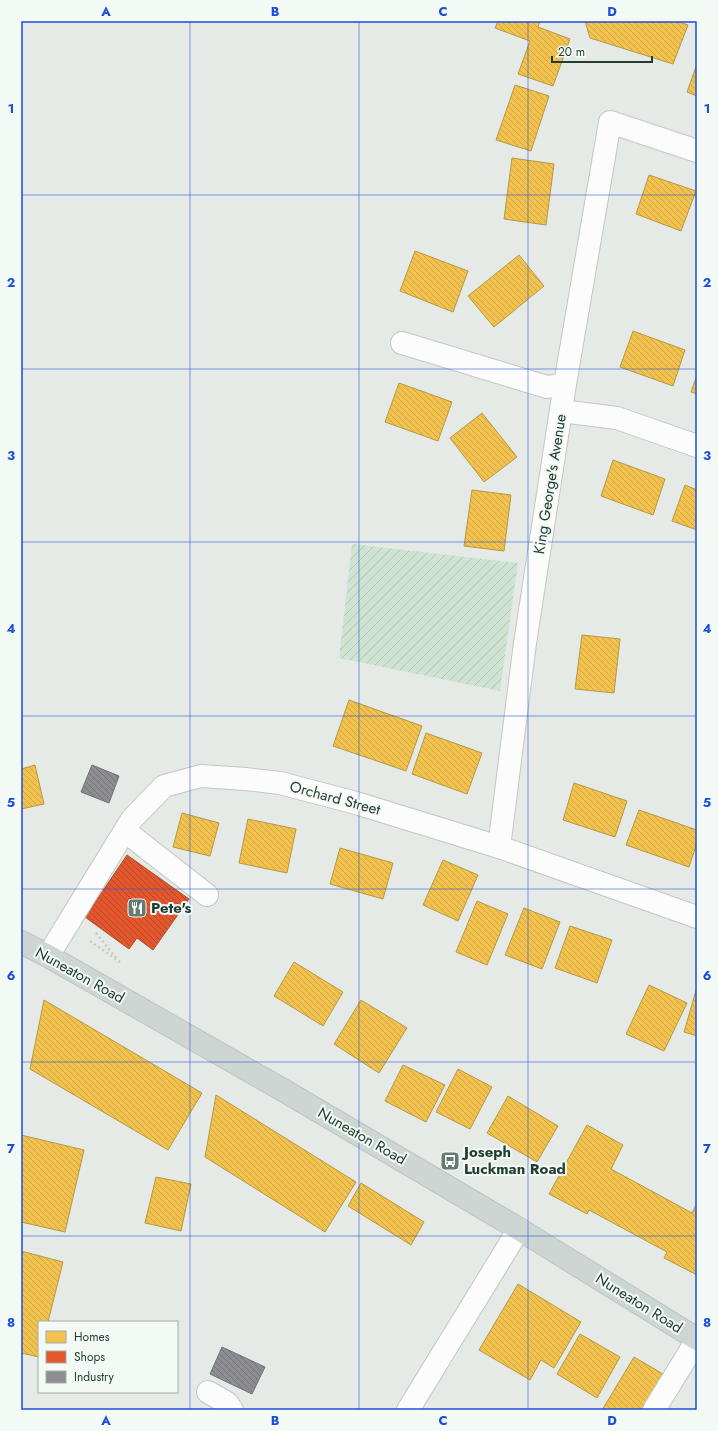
<svg xmlns="http://www.w3.org/2000/svg" width="718" height="1431" font-family="Jost,sans-serif">
<style>
.garden{fill:url(#garden-furrows)}
.homes{fill:url(#homes-back-hatch);stroke:#b49a46}
.shops{fill:url(#shops-back-hatch);stroke:#aa5030}
.industry{fill:url(#industry-back-hatch);stroke:#6d7576}
.lines{fill:none;stroke-linecap:round;stroke-linejoin:round}
.minor-casing{stroke:#c2c7c4;stroke-width:24}
.major-casing{stroke:#bdc6c2;stroke-width:24}
.path{stroke:#c1cac5;stroke-width:2.5;stroke-dasharray:2 3;stroke-linecap:butt}
.minor{stroke:#fbfcfb;stroke-width:22}
.major{stroke:#ced6d3;stroke-width:22}
.grid{fill:none;stroke:#1d4ed8;stroke-width:1;stroke-opacity:0.55}
.labels{text-anchor:middle;dominant-baseline:central;stroke-width:4;stroke-linejoin:round;paint-order:stroke}
.street-label{font-size:15px;fill:#223e33;stroke:#f3f9f5}
.poi-label{font-size:15px;font-weight:bold;fill:#223e33;stroke:#f3f9f5;text-anchor:start}
.neatline{fill:none;stroke:#1d4ed8;stroke-width:1.5}
.grid-label{font-size:13px;text-anchor:middle;font-weight:bold;fill:#1d4ed8}
</style>
<defs>
<pattern id="garden-furrows" width="10" height="10" patternUnits="userSpaceOnUse"><rect width="10" height="10" fill="#cee3d2"/><path d="M-1 1l2-2M0 10L10 0M9 11l2-2" fill="none" stroke="#b1c4b5"/></pattern>
<pattern id="homes-back-hatch" width="6" height="6" patternUnits="userSpaceOnUse"><rect width="6" height="6" fill="#f2c14e"/><path d="M-1 5l2 2M0 0l6 6M5-1l2 2" fill="none" stroke="#cfa745"/></pattern>
<pattern id="shops-back-hatch" width="6" height="6" patternUnits="userSpaceOnUse"><rect width="6" height="6" fill="#e4572e"/><path d="M-1 5l2 2M0 0l6 6M5-1l2 2" fill="none" stroke="#b84928"/></pattern>
<pattern id="industry-back-hatch" width="6" height="6" patternUnits="userSpaceOnUse"><rect width="6" height="6" fill="#8d8d92"/><path d="M-1 5l2 2M0 0l6 6M5-1l2 2" fill="none" stroke="#737578"/></pattern>
</defs>
<rect width="100%" height="100%" fill="#e5eae7"/>
<path class="garden" d="M352,544L518,563L500,691L339,658Z"/>
<g class="homes">
<path d="M498,21H540L538,27L570,39L553,86L518,74L530,41L495,28Z"/>
<path d="M585,21H677L688,25L673,64L590,38Z"/>
<path d="M697,64V96L687,92Z"/>
<path d="M515,85L549,96L531,151L496,140Z"/>
<path d="M512,158L554,164L546,225L504,219Z"/>
<path d="M649,175L696,191L681,231L636,214Z"/>
<path d="M415,251L468,271L453,312L400,291Z"/>
<path d="M519,255L544,286L494,327L468,296Z"/>
<path d="M633,331L685,350L673,386L620,367Z"/>
<path d="M697,375V394L691,392Z"/>
<path d="M399,383L452,402L438,441L385,422Z"/>
<path d="M482,413L517,457L484,482L450,438Z"/>
<path d="M613,460L665,479L653,515L601,496Z"/>
<path d="M685,485L697,490V530L672,521Z"/>
<path d="M472,490L511,495L504,551L464,546Z"/>
<path d="M582,635L620,639L614,693L575,689Z"/>
<path d="M349,700L422,726L406,771L333,746Z"/>
<path d="M426,733L482,753L467,794L412,774Z"/>
<path d="M35,765L44,804L21,809V769Z"/>
<path d="M574,783L627,801L615,837L563,820Z"/>
<path d="M639,810L697,830V843L689,867L626,845Z"/>
<path d="M182,813L219,823L210,856L173,847Z"/>
<path d="M248,819L296,829L287,873L239,863Z"/>
<path d="M340,848L393,863L383,899L330,884Z"/>
<path d="M443,860L478,875L458,921L423,905Z"/>
<path d="M477,901L508,914L487,965L456,952Z"/>
<path d="M524,908L560,922L542,969L505,955Z"/>
<path d="M570,926L612,940L597,983L555,968Z"/>
<path d="M294,962L343,992L323,1026L274,996Z"/>
<path d="M649,985L687,1003L664,1051L626,1034Z"/>
<path d="M697,987V1036L684,1032Z"/>
<path d="M44,1000L202,1093L168,1150L30,1069Z"/>
<path d="M361,1000L407,1028L379,1073L334,1044Z"/>
<path d="M403,1065L445,1085L426,1122L385,1101Z"/>
<path d="M458,1069L492,1087L470,1129L436,1112Z"/>
<path d="M216,1095L356,1182L325,1232L205,1157Z"/>
<path d="M508,1096L558,1126L537,1162L487,1133Z"/>
<path d="M587,1125L623,1145L611,1169L692,1213L697,1203V1275L664,1258L667,1252L589,1210L587,1214L549,1194Z"/>
<path d="M21,1135L84,1150L65,1232L21,1222Z"/>
<path d="M156,1177L191,1184L181,1231L145,1223Z"/>
<path d="M361,1183L424,1222L411,1245L348,1206Z"/>
<path d="M21,1251L63,1262L48,1322H39V1357L21,1353Z"/>
<path d="M518,1284L581,1322L554,1368L541,1360L530,1380L479,1350Z"/>
<path d="M580,1334L620,1357L597,1398L557,1374Z"/>
<path d="M634,1357L663,1374L642,1410H602Z"/>
</g>
<path class="shops" d="M127,855L189,899L153,950L137,938L129,949L85,917Z"/>
<g class="industry">
<path d="M92,765L119,776L109,803L81,792Z"/>
<path d="M222,1347L265,1367L252,1394L210,1374Z"/>
</g>
<g class="lines">
<defs>
<g id="minor">
<path d="M402,343L547,387L565,384"/>
<path d="M561,411L617,418L697,446"/>
<path d="M125,831L207,895"/>
<path d="M499,847L525,643L565,384L610,122L697,151"/>
<path d="M48,956L132,819L164,786L201,776L245,779L280,783L356,803L499,847L697,917"/>
<path d="M208,1392L227,1403L232,1410"/>
<path d="M408,1410L519,1229"/>
<path d="M654,1410L697,1340"/>
</g>
<path id="major" d="M21,942L48,956L283,1090L519,1229L697,1339"/>
</defs>
<use href="#minor" class="minor-casing"/>
<use href="#major" class="major-casing"/>
<g class="path">
<path d="M96,933L117,959"/>
<path d="M90,941L120,962"/>
</g>
<use href="#minor" class="minor"/>
<use href="#major" class="major"/>
</g>
<path class="grid" d="M190,21V1410M359,21V1410M528,21V1410M21,195H697M21,369H697M21,542H697M21,716H697M21,889H697M21,1062H697M21,1236H697"/>
<defs>
<symbol id="restaurant-square" viewBox="-11 -11 22 22"><rect x="-9" y="-9" width="18" height="18" rx="4" fill="#667a72" stroke="#f3f9f5"/><path d="M-5-6h1v4h1v-4h1v4h1v-4h1v5L-1.5 .5V6h-2V.5L-5-1ZM5-6V6H3V1.5H1.5Q1.5-4 5-6Z" fill="#fff"/></symbol>
<symbol id="bus-square" viewBox="-11 -11 22 22"><rect x="-9" y="-9" width="18" height="18" rx="4" fill="#667a72" stroke="#f3f9f5"/><path d="M-5-6H5V4H4V6H2V4H-2V6H-4V4H-5ZM-3.5-4V0h7V-4ZM-3.5 1.2v1.5H-2V1.2ZM2 1.2v1.5H3.5V1.2Z" fill="#fff"/></symbol>
</defs>
<g fill-rule="evenodd">
<use href="#restaurant-square" x="126" y="897" width="22" height="22"/>
<use href="#bus-square" x="439" y="1150" width="22" height="22"/>
</g>
<g class="labels">
<g class="street-label">
<text transform="translate(550 484) rotate(-81)">King George's Avenue</text>
<text transform="translate(335 798) rotate(15)">Orchard Street</text>
<text transform="translate(80 975) rotate(29)">Nuneaton Road</text>
<text transform="translate(362 1136) rotate(30)">Nuneaton Road</text>
<text transform="translate(639 1303) rotate(32)">Nuneaton Road</text>
</g>
<g class="poi-label">
<text x="151" y="908">Pete's</text>
<text x="464" y="1152">Joseph<tspan x="464" dy="17">Luckman Road</tspan></text>
</g>
</g>
<rect width="718" height="1431" fill="none" stroke="#f3f9f5" stroke-width="44"/>
<rect x="38" y="1321" width="140" height="72" fill="#f3f9f5" stroke="#9faea7"/>
<rect x="46" y="1331" width="20" height="12" fill="#f2c14e" stroke="#9faea7"/>
<text x="74" y="1341" font-size="12" fill="#223e33">Homes</text>
<rect x="46" y="1351" width="20" height="12" fill="#e4572e" stroke="#9faea7"/>
<text x="74" y="1361" font-size="12" fill="#223e33">Shops</text>
<rect x="46" y="1371" width="20" height="12" fill="#8d8d92" stroke="#9faea7"/>
<text x="74" y="1381" font-size="12" fill="#223e33">Industry</text>
<path d="M552 56v6h100v-6" fill="none" stroke="#223e33" stroke-width="2"/>
<text x="558" y="56" font-size="12" fill="#223e33" stroke="#f3f9f5" stroke-width="3" paint-order="stroke">20 m</text>
<rect x="22" y="22" width="674" height="1387" class="neatline"/>
<g class="grid-label">
<text x="106" y="16">A</text>
<text x="275" y="16">B</text>
<text x="443" y="16">C</text>
<text x="612" y="16">D</text>
<text x="11" y="113">1</text>
<text x="707" y="113">1</text>
<text x="11" y="287">2</text>
<text x="707" y="287">2</text>
<text x="11" y="460">3</text>
<text x="707" y="460">3</text>
<text x="11" y="633">4</text>
<text x="707" y="633">4</text>
<text x="11" y="807">5</text>
<text x="707" y="807">5</text>
<text x="11" y="980">6</text>
<text x="707" y="980">6</text>
<text x="11" y="1153">7</text>
<text x="707" y="1153">7</text>
<text x="11" y="1327">8</text>
<text x="707" y="1327">8</text>
<text x="106" y="1425">A</text>
<text x="275" y="1425">B</text>
<text x="443" y="1425">C</text>
<text x="612" y="1425">D</text>
</g>
</svg>
